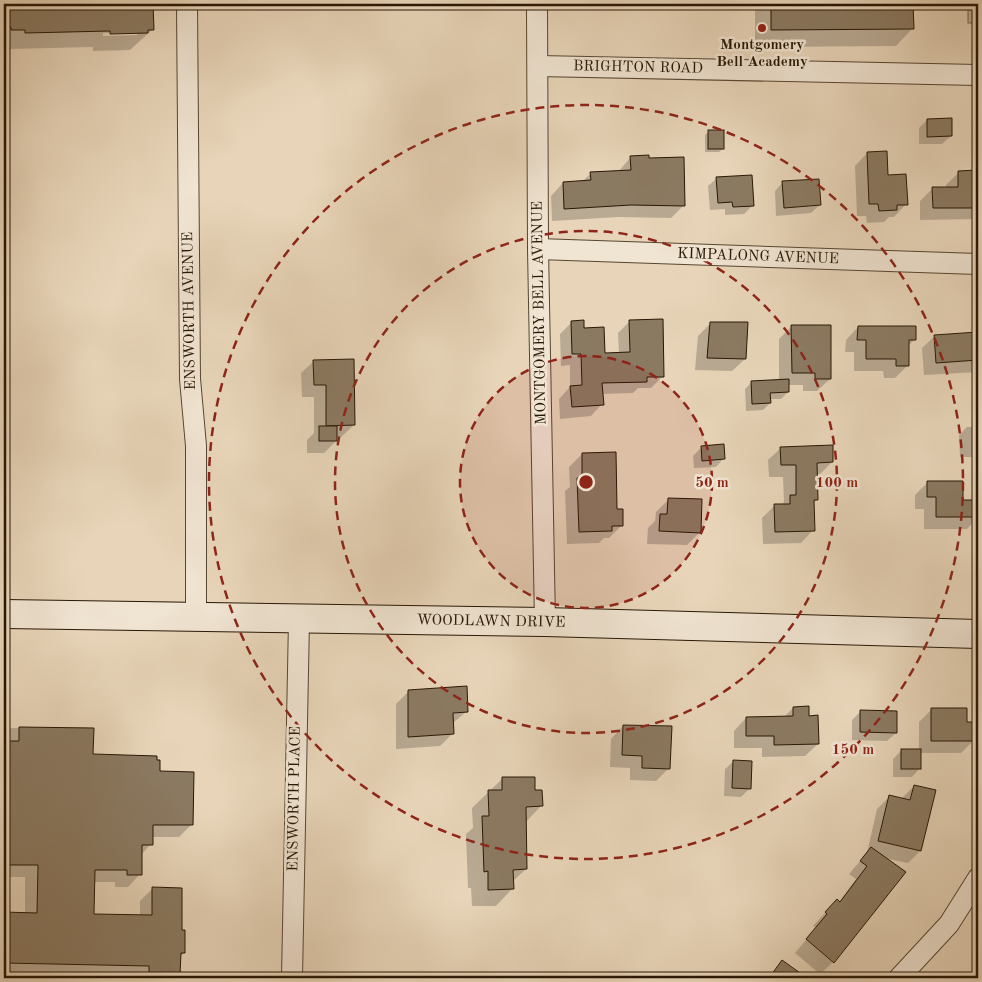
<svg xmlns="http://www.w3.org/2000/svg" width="982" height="982" font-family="'Old Standard TT',serif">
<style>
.green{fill:#c7b59a;stroke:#77664f}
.shadow{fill:#0003;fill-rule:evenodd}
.building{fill:#8b7a62;stroke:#271704}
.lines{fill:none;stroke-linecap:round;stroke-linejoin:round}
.minor-casing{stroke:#574631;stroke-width:22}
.secondary-casing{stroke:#271704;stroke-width:30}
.minor{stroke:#f0e4d2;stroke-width:20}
.secondary{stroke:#f0e4d2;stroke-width:28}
.ring{fill:none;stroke:#8f2418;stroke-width:2.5;stroke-dasharray:9 6}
.poi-dot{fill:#8f2418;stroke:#f0e4d2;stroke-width:2}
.labels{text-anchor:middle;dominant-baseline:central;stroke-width:5;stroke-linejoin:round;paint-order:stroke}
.poi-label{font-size:15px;font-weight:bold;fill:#271704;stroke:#f0e4d2}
.street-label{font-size:15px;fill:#271704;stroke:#f0e4d2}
.centre{fill:#8f2418;stroke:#f0e4d2;stroke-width:2.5}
.ring-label{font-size:15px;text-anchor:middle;font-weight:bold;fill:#8f2418;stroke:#f0e4d2;stroke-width:5;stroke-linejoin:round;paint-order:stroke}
</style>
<rect width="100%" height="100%" fill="#e8d5b9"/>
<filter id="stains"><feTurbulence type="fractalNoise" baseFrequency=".004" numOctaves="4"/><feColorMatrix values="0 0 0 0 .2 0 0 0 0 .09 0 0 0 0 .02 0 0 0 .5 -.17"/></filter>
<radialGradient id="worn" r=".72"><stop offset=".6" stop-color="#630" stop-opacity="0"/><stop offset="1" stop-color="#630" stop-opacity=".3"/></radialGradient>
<rect class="green" x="968" y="4" width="10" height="19"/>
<g class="shadow">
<path d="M4,4H152L153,29L130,50L93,51V47L9,49V46H4ZM137,32V35L103,36V33Z"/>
<path d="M755,4H912V29L896,46L755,47Z"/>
<path d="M927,120L951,136L942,144H919V128Z"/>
<path d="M709,132L723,149L719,152H705V135Z"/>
<path d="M867,153L887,176L906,204L894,217H889L884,222L867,223L866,216H857L855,166Z"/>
<path d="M631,157L684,205L671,218L618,217L552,221L551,196L563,183L582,182L591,173L618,172Z"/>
<path d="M959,172H978V219L920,220V201L933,188H946V185Z"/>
<path d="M717,178L753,205L744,214L725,215V209L710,210L708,186Z"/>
<path d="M783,182L820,205L811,213L776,216L775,191Z"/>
<path d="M630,321L663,376L651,388H638L633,393L602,394V404L591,416L560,419L559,399L570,387V365L561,366L560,334L572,322L583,329L603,355L619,354L618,333Z"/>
<path d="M710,324L745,359L732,371L695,370L698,336Z"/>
<path d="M792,326L830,379L817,391H803V385H788V392L781,399H769L770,403L763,410L746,411L745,389L752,382L779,381V339Z"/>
<path d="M858,327L915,339L908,346V365L895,378H884L883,371H854V352H845L846,340Z"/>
<path d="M978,333V372L924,375L922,348L935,336Z"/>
<path d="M314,361L354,425L341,437H336V441L324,453H307V440L314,433V397H302L301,373Z"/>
<path d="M967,427H978V454L975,457H960L959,435Z"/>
<path d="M701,448L724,458L716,467L694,468L693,456Z"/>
<path d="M781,448L832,462L820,474H816L817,499L813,504V530L801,543L763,544L762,518L775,505H781L784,502L783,477H769L768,460Z"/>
<path d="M582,454L622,525L609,538H604L599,543L567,544L565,491L570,487L569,467Z"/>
<path d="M927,483L962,501H978V517L967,529H924V509H915V495Z"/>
<path d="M668,500L700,532L687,545L647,544L648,528L655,521L656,512Z"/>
<path d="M409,691L467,711L452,724L453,733L440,746L396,749V704Z"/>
<path d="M793,708L808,717L818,744L805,756L762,757V748H734V731L746,718L784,717Z"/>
<path d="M932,709L966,723L974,740L961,753H920V768L912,777H893V759L901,751L919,750V722Z"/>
<path d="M861,711L896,733L887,741L852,740V720Z"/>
<path d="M623,726L668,769L656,781L630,780V768L610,767L611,739Z"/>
<path d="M4,728L93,729L92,755L159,773L191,825L179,837H151V844L141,855L140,874L128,887H115V882H93L92,915L140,916V901L153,888L180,931L184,953L179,957V974L174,978L4,976V913L25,914V877H4Z"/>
<path d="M734,761L750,788L741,797L724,796L725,769Z"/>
<path d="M502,779L534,792L541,806L525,823L526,869L512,882V889L496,906H472L471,888H468L466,834L473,828L472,808Z"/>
<path d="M914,786L920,851L908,863L884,858L833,962L820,974L795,953L816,928L813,926L837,900L839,902L856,879L849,874L867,853L877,809L890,796L901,799Z"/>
<path d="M783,962L805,978H767Z"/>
<path d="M635,973V978H591L594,975Z"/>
</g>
<g class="building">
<path d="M4,4H153L154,30H148V33L110,34V31L25,33V30H11V27H5L4,24Z"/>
<path d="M771,4H913L914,29L771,30Z"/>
<path d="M952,118V136L927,137V119Z"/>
<rect x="708" y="130" width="16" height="19"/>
<path d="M887,151L888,175L906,174L908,205H897V210L879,211L878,204H869L867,152Z"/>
<path d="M649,155V158L684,157L685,206L631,205L564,209L563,182L591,180L590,172L631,170L630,156Z"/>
<path d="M978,170V208H933L932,187H958V171Z"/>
<path d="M752,175L754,206L733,207L732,202L718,203L716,177Z"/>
<path d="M819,179L821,205L784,208L782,181Z"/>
<path d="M663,319L664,377H647V382L602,383L604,405L572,407L570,386L582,385L581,354H572L571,321L584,320V328L604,327L605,353L630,352L629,320Z"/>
<path d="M710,322H748L746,359L707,358Z"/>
<path d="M791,325H831V379H815V373H792Z"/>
<path d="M858,326H916V340H909V366H896V359H866V340H857Z"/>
<path d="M978,332V360L936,363L934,335Z"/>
<path d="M354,359L355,425L326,426V385H314L313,360Z"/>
<path d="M789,379V392L770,393L771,403L752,404L751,381Z"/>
<rect x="319" y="426" width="18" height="15"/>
<path d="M724,444L725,459L702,461L701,446Z"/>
<path d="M833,445V462L817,463L818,500H814L815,531L775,532L774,504H790V495H796V465H781L780,447Z"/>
<path d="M616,452L617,509H623V526H612V531L579,532L577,478H582V453Z"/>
<path d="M927,481H963V500H978V517H936V497H927Z"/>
<path d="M668,498L702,499L701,533L659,531L660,514H667Z"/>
<path d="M467,686L468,712L453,713L454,734L408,737V690Z"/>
<path d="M809,706V716L818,715L819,744L774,745V736H746V717L793,716V707Z"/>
<path d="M931,708H967V722H975V741H931Z"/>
<path d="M860,710L897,711V733L860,732Z"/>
<path d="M623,725L672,726L670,769L642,768V756L622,755Z"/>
<path d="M19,727L94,728L93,754L157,756V760H160V771L194,772L193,825H153V845H142V875H127V870H95L94,914L152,915V887L182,888V930H185V953H181L180,974H149V966L4,963V912L37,913L38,865H4V741H19Z"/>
<rect x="901" y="749" width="20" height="20"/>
<path d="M733,760L752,761L751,789L732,788Z"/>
<path d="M502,777H535V790H542L543,806L526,807L527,869L513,870L514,889L488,890V871L484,872L482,816H489L488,790H502Z"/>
<path d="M914,785L936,790L921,851L878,841L889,795L910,800Z"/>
<path d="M871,847L906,872L834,963L806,939L827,914L825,912L837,899L840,902L867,866L860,861Z"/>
<path d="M782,960L807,978H769Z"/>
</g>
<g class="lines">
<defs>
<g id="minor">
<path d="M187,4L190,379L196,446V617"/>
<path d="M537,4L538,249L545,622"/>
<path d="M538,66L978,75"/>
<path d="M538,249L978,264"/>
<path d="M292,978L299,620"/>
<path d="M899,978L949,924L978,878"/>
</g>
<path id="secondary" d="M4,614L545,622L978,634"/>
</defs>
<use href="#minor" class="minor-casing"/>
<use href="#secondary" class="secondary-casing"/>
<use href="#minor" class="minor"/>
<use href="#secondary" class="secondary"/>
</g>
<circle cx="586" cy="482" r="126" fill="#8f2418" fill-opacity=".12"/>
<g class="ring">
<circle cx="586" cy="482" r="126"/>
<circle cx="586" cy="482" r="251"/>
<circle cx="586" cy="482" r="377"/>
</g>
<circle class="poi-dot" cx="762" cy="28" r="5"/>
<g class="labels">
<g class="poi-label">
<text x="762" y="45">Montgomery<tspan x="762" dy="17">Bell Academy</tspan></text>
</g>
<g class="street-label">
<text transform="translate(638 68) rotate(1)">BRIGHTON ROAD</text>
<text transform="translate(758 257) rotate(2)">KIMPALONG AVENUE</text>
<text transform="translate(190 311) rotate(-91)">ENSWORTH AVENUE</text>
<text transform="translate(540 313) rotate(-91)">MONTGOMERY BELL AVENUE</text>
<text transform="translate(491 622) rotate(1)">WOODLAWN DRIVE</text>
<text transform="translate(295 799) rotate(-89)">ENSWORTH PLACE</text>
</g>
</g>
<circle cx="586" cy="482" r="8" class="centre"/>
<g class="ring-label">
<text x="712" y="487">50 m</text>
<text x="837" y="487">100 m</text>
<text x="853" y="754">150 m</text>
</g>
<rect width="982" height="982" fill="none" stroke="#e8d5b9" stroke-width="20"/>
<rect x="5" y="5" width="972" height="972" fill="none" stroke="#271704" stroke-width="2.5"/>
<rect x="10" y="10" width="962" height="962" fill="none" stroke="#271704"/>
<rect width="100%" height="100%" filter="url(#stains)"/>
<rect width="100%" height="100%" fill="url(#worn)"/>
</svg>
